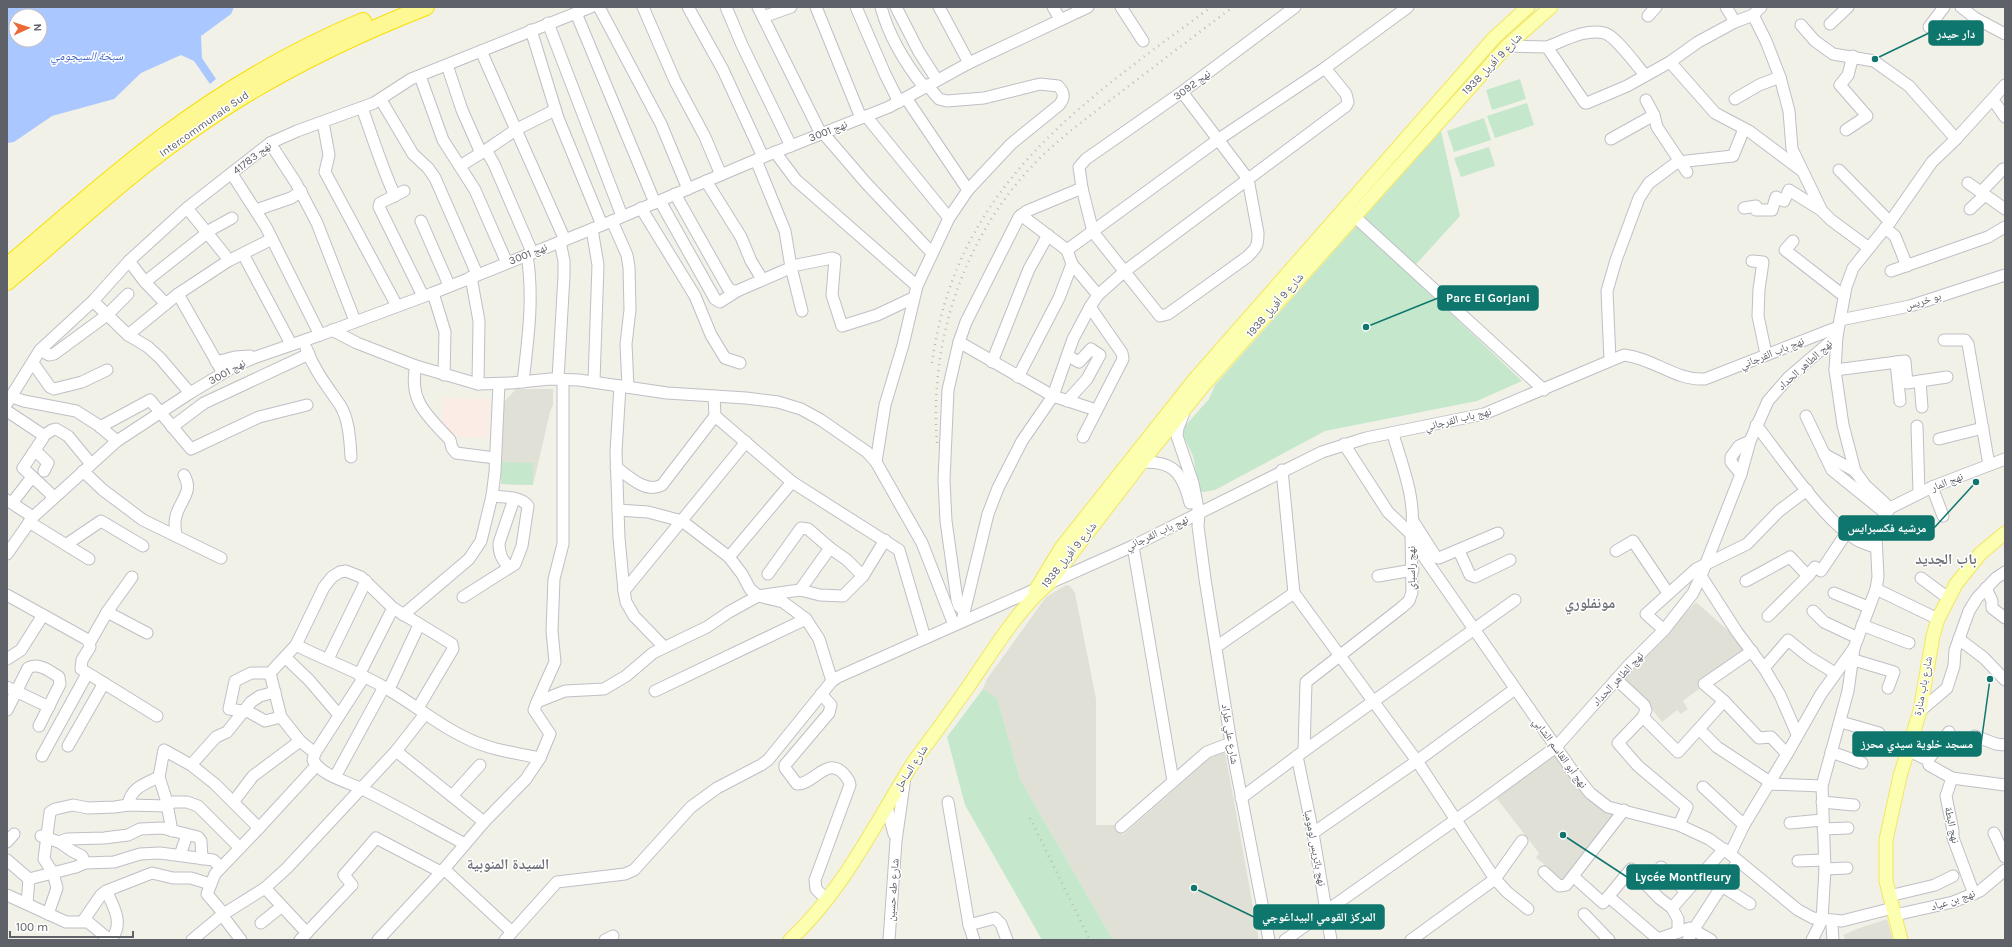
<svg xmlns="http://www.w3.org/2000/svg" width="2012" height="947" font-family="Karla,'Noto Naskh Arabic',sans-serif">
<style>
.education{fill:#e1e0d6}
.medical{fill:#fcece6}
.green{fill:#c5e8cc}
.water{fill:#aac8ff;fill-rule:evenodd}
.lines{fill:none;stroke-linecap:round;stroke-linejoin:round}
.minor-casing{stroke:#bfbfc6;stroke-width:13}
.major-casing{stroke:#f2e760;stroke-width:15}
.highway-casing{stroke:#f8de01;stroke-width:18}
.minor{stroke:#fff;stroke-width:11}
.major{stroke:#fbffaf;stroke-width:13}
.highway{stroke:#fdf893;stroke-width:16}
.rail{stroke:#bababb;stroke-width:2.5;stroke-dasharray:1 5;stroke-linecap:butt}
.major-bridge-casing{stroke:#f2e760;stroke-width:15;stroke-linecap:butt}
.major-bridge{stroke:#fbffaf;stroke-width:13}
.labels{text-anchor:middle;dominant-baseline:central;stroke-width:3;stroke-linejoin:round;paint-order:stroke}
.street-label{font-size:11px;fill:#5f6168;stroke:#fff}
.water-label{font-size:12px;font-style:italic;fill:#4a6cc5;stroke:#fff}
.district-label{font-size:15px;font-weight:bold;fill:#70737a;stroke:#fff}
.leader{fill:none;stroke:#0f766e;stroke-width:1.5}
.callout-dot{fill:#0f766e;stroke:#fff;stroke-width:1.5}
.callout{fill:#0f766e;stroke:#0f766e;stroke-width:1.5}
.callout-label{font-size:12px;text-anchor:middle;font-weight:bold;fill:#fff}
</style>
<rect width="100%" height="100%" fill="#f1f1e8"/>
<g class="education">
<path d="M516,389H553V405L550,412L533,485L501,484L504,402Z"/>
<path d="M1066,585L1070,586L1075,593L1096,699V825H1115L1123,835L1210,758L1225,752L1259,940H1113L1020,779L997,699L983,689L987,679L1046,597Z"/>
<path d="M1696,602L1750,650L1683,701L1688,709L1681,714L1677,710L1662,722L1648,704L1621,682Z"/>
<path d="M1555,752L1589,796L1617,817L1564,884L1542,867L1544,864L1536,858L1539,853L1494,795Z"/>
<path d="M1887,919L1893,940H1846L1843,935L1857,929Z"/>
</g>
<path class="medical" d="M443,398L490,399L488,438L453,436L441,423Z"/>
<g class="green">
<path d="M1520,79L1526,99L1492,110L1486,90Z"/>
<path d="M1527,103L1534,125L1495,138L1487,116Z"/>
<path d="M1484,118L1491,140L1454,152L1447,131Z"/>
<path d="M1441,131L1460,216L1408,273L1522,381L1477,401L1325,431L1215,490L1203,492L1199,490L1193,456L1183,435L1185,426L1209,399L1215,385Z"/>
<path d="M1489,147L1495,166L1461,177L1454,158Z"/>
<path d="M502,462L533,463V485L501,484Z"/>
<path d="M983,689L997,698L1020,779L1113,940H1042L965,805L947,737Z"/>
</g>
<path class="water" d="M7,7H234L231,14L201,36L202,58L216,79L210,84L194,61L181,55L141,73L114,99L52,116L14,142L7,143ZM16,16H40V40H16Z"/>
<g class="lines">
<defs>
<g id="minor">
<path d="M599,7L661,124L688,189"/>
<path d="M643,7L675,81L705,137L721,175"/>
<path d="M688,7L723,70L763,157"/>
<path d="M726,7L742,45L791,146"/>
<path d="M758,7L821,134"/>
<path d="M816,7L861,118"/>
<path d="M856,7L885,74L899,102"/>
<path d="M881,7C889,37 905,63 924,87"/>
<path d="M896,7L919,52L937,80"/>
<path d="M939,7L969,63"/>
<path d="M1053,7L1060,19"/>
<path d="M1121,7L1143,41"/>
<path d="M1726,7L1735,22L1753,15L1761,7"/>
<path d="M1961,7L1975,18L2005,34"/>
<path d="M576,13L655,203"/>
<path d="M1753,15L1766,41L1780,77L1789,111L1792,149L1822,211L1831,220L1869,248"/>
<path d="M1648,16L1656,7"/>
<path d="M763,17L791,7"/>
<path d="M548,23L622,216"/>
<path d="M1830,24L1848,7"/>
<path d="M1801,25L1815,41L1833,54L1874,61L1909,86L1956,139"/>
<path d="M1929,27L1944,7"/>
<path d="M531,30L558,118L602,225"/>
<path d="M1507,46L1547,47L1585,103H1587L1627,86L1670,62L1698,42L1735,22"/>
<path d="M1547,47C1563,41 1586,28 1604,33C1615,35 1637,66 1645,75"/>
<path d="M481,51L565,240"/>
<path d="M1670,62L1715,113L1749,131L1801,170"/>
<path d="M447,65L462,110L481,153"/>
<path d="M420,76L443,140L475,190L507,263"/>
<path d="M1182,92L1248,179L1258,233C1258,247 1256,248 1247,257L1168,314L1160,316L1093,232L1082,188L1079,167L1086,159L1182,92L1295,7"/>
<path d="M906,98L968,190"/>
<path d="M1735,99L1759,85L1780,77"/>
<path d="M381,100L413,154L428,168L435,178L477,274"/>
<path d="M1646,100L1654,115L1657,127L1687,172"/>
<path d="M1993,100L2005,117"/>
<path d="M362,108C373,138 382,168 395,196"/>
<path d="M866,116L949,218"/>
<path d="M323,122L329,155L325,172L397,306"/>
<path d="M1846,130L1867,116L1840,85L1848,75L1853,56"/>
<path d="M823,133L866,183L932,253"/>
<path d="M1611,139L1654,115"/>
<path d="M270,143L296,183L317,223L355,321"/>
<path d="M486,150L517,129L555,110"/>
<path d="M775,152L796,180L917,286"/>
<path d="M756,160L785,231L791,267L802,311"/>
<path d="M1683,164L1687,161L1733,156L1744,129"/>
<path d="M460,166L486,150L494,164L532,252"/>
<path d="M1839,170L1890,222"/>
<path d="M232,174L266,227L320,335"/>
<path d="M706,181L741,237L751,261L762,279"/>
<path d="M1968,183L2005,209"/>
<path d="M404,191L380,203L379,207L423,296"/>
<path d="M1981,192L2003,169"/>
<path d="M675,194L728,288L733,291H737L797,265L832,258L835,259L832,295L842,326L877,315L913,298"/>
<path d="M660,201L715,299L720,302L737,291"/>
<path d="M187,208L225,255L228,261L178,294L128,335L148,347L160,358L190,393"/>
<path d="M641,208L695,296L711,335L725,358L740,363"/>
<path d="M1744,208L1756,206V210H1772L1776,197L1784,201L1789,190L1821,210"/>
<path d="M1970,209L1985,195"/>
<path d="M256,210L291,198L301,191"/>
<path d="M1021,215L1067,250L1072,264L1098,295"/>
<path d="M1354,216L1544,390"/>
<path d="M421,221L449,285"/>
<path d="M612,221L627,255L629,267L630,310L626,344L628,387"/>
<path d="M1885,228L1895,236L1907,266"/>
<path d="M592,229L598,265L594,381"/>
<path d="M1793,241L1785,250L1844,296"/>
<path d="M1067,250L1219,139L1325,68L1408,7"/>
<path d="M243,254L291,344"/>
<path d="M129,261L145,282"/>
<path d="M228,261L272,239"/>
<path d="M1752,261L1763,262L1759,289L1758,316L1766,354"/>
<path d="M1891,271L1988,237L2005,227"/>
<path d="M471,277L479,321L478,384"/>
<path d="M433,293L445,332L444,375"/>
<path d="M178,294L223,373"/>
<path d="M93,301L128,335"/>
<path d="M166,304L145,282L212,229L232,218"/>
<path d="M1840,320L1910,306L2005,275"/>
<path d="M332,330L357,343L416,366L478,384L511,383L550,379L579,380L667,393L746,398L778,402L801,409L821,420L867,452L876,462L922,543L954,625"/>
<path d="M1837,336L1835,370L1843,425L1855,471L1865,485L1890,508"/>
<path d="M1944,340H1965L1968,344L1989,465"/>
<path d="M959,342L1053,396L1096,410"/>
<path d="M306,348C314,370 327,386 340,405C349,419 350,440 351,457"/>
<path d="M40,350L49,355L54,354L107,315L128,294"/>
<path d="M1610,360L1607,291L1616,260L1639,198L1649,183L1680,160"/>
<path d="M216,362L235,357L250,356"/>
<path d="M992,362L1029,269L1048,235"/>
<path d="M1896,362L1900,401"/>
<path d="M33,363L50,387L54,389L82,382L107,370"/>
<path d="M416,366C408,401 428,416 450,440L452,448L456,453L495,458"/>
<path d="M1835,370L1905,361L1907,383L1947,377"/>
<path d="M1018,377L1059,298L1072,264"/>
<path d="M558,379L564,276V261L560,242"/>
<path d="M1920,381L1922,407"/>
<path d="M523,382C528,339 534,298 527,255"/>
<path d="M620,386L616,452L619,538L624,591L626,602L634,616L664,647"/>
<path d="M12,397L24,401L76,411L98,425L117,441"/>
<path d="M1067,401L1087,379L1100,355L1091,349L1079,362L1068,356"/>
<path d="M7,403L40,350L93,301L129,261L187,208L270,143L297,131L374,103L411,79L591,7"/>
<path d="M7,411L43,435V438L35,450L48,463L44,471"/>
<path d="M1183,415L1178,428L1177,436L1193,483L1199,514L1198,526L1205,579L1231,743L1269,940"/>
<path d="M715,416L792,482L899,550L925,638"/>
<path d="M1806,416L1832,470L1884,512"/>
<path d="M1756,425C1780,455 1828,527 1861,542C1866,544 1871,546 1876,547"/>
<path d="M1917,426L1919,493"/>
<path d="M100,427L150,400L191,449L259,417L307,405"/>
<path d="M172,427L204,403L309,354"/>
<path d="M1393,434C1402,466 1417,500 1411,534L1424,557L1574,773L1590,793L1608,807L1679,825L1709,839L1730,854L1798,910L1813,918L1842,921L1893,908"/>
<path d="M43,436L52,430L56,429L68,436L91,464"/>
<path d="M1083,437L1123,359L1122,353L1090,307"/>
<path d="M1939,439L1983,428"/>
<path d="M35,450L23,468L54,497"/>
<path d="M1824,454L1855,471"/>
<path d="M876,462L885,405L903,345L917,286L949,218L968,190L1011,144L1059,105C1065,98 1065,93 1058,86L1040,84L984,98L947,101L939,99L927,85"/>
<path d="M1135,463C1171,459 1182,470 1190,503"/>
<path d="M616,467C628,476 646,494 662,485L715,416L714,396"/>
<path d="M1282,470L1294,593L1417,761L1495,879L1507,892L1528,909"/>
<path d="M83,471L103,490L143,520L221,558"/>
<path d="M1741,474L1731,462V457L1739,446L1750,441"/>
<path d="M1932,487L1943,516"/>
<path d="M7,500L33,517"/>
<path d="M12,503L32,477"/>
<path d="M618,510L648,512L682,521L729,557L742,574L750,589L758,596L783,602L806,619L819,639L832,681"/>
<path d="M1413,521L1436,557L1439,558L1498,533"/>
<path d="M29,522L89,559"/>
<path d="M176,536C175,529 174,523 176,516C180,500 194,492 184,475"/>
<path d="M67,544L101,521L143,546"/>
<path d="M1133,546L1173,781"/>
<path d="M1459,551L1470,575L1475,577L1510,560"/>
<path d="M1616,551L1633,541L1668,593"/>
<path d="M7,554L33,517L117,441L190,393L235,366L256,357L320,335L433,293L612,221L763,157L889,107L969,63L1088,7"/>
<path d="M729,557L792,482"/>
<path d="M509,567C502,560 499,554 499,543L514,499"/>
<path d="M768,574L801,528L808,529L830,548"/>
<path d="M1378,576L1413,570"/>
<path d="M1701,576L1737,632L1764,668L1780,695L1797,734"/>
<path d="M1921,578L1948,598"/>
<path d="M1746,581L1790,557L1808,576L1815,567L1821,571L1847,532"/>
<path d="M1986,588L1992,601V608L2005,618"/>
<path d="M1876,589L1938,619"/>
<path d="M800,590L830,548L847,560L863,576"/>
<path d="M624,591L746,442"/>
<path d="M1834,593L1868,607"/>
<path d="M7,595L88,640L90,647L82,660L81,669L157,716"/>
<path d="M463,597L515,564L522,546L528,506C521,496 502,497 492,496L495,472L499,384"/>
<path d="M964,611L959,606L957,600L946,521L944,480L948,390L959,342L966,322L1019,217L1027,211L1082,188"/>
<path d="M1813,611L1824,622L1858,638"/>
<path d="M107,612L132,577"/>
<path d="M403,615L469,559L481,541L492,496"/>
<path d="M1768,616L1808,576"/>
<path d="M962,621L988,514L998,488L1022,441L1053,396L1073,339L1090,307L1098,295L1125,271L1346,106L1348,102L1346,94L1325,68"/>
<path d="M1862,625L1909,643"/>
<path d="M1664,630L1646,614L1696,569L1747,544L1779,511L1807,490"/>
<path d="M1959,639L1984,658L2005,680"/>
<path d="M90,642L107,612L147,633"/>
<path d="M296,645C327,661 360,672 389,690C415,705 437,724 464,737C487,749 514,753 540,758"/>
<path d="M1216,647L1294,593"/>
<path d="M286,658L309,680L339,715"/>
<path d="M7,659L21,650L43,615"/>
<path d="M328,659L366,581"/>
<path d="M1854,660L1894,672L1888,688"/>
<path d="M1764,668L1788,640L1809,657L1835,673"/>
<path d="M270,673L281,717L300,741L315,753"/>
<path d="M359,675L393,608"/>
<path d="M364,677L315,753L313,760C322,776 346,781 362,789C397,806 431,826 465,844"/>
<path d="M1616,679L1644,705L1646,710L1643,717L1618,743L1638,766L1687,807L1679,825"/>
<path d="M7,687L49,707"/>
<path d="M389,689L419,625"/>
<path d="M655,691L806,619"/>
<path d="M821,694L831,705L829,713L785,765V768L797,784C815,785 830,749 849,781L850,785L815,880L816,889L826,899"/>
<path d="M1724,701L1759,738L1771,737L1787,754"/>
<path d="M537,702L555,662L552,631L554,579L563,544V379"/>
<path d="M7,710L28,668C38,662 50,671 59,677L60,684L39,726"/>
<path d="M1920,711L1947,688L1954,666L1955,650L1969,611L1977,598L1996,578L2005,572"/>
<path d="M281,717L265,721L249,712L229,709L235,681L251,673H270L296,645L324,587L332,577L340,572L346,571L361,577L393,608L452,644L453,649L418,708"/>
<path d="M1643,717L1678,752L1724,701L1704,684L1752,651"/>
<path d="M1841,722L1879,733"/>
<path d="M1699,729L1717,747L1770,782"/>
<path d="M1975,736L1996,744L2005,745"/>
<path d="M68,746L104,683"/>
<path d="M1907,750L1928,760L1929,765L1952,778L2005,785"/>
<path d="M396,751L484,822"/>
<path d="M1304,751L1306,682L1401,608L1409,601L1412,592L1411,534L1388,512L1344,444"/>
<path d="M1831,752L1862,763"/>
<path d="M42,756L87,674"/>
<path d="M1297,756L1313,833L1331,940"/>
<path d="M1928,760L1949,732"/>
<path d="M191,765L216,737L227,732L251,702L260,696L275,692"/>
<path d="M335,777L384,687"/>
<path d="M1952,778L1946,796L1953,831V838L1974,894"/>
<path d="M1768,784L1822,786"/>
<path d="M1703,787L1744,825"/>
<path d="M452,796L480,765"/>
<path d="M1241,798L1304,751L1515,600"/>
<path d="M234,801L253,776L300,741"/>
<path d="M948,802L969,925L974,940"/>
<path d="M1822,802L1854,805"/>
<path d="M128,805C131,788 144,784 159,777"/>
<path d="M887,807L894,834"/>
<path d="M1790,823L1822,820"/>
<path d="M1121,827L1207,752L1231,743"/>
<path d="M1823,829L1848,828"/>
<path d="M172,831L166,799L159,777L164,750L191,765L215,784L259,828"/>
<path d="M1313,833L1417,761L1515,689"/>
<path d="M1994,833L2005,857"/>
<path d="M41,836L59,842L67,839L104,838L128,835L140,829L162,828L198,837L201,841L202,859"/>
<path d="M7,842L14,834"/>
<path d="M59,842L72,851L82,856L85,863"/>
<path d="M1730,854L1744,825L1787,754L1821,694L1854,648L1876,589L1878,577L1876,536L1880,523L1890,508L1932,487L2005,459"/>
<path d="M180,855L187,835"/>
<path d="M7,860L29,879"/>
<path d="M1798,861L1824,860"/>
<path d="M1661,867L1686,892"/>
<path d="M444,869L512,932"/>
<path d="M1825,869L1847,868"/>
<path d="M1544,872L1559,886L1566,885L1624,810"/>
<path d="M1574,877L1603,903L1631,869L1659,898L1672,908L1724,849"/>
<path d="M1722,886L1750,904"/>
<path d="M265,888L307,933"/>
<path d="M7,895L66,922H88L106,937L112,938C124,923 113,905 106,891"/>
<path d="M1889,896L1935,885L1953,876"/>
<path d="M1609,897L1658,939"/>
<path d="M27,904L29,879L76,867L85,863L114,862L140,854L160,853L213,860L221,867"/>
<path d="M1672,908L1678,919V932"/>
<path d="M48,914L57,888L53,873L44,859L50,812L55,809L73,805L88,808L115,807L128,805L167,806L173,802H187L198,806L240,848"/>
<path d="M224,914L207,894L215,874L259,828L316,766"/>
<path d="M1584,914L1609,940"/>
<path d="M222,915L241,940"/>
<path d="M1895,915L1953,902L1980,891L2005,870"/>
<path d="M83,921L101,895L106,891L152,873L173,878H191L210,884"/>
<path d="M261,923L281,907"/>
<path d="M969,925L995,918L1001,924L1007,940"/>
<path d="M1832,926L1833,940"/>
<path d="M192,940L222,915L265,888L287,868L396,751L425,714"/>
<path d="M300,940L352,885L344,875L376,838L441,872"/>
<path d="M378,940L444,869L484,822L526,779L540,758L550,734L534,710L537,702L565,691L604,689L626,676L653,653L707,627L729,612L758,596L800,590L820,595L843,596L863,576L885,540"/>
<path d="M505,940L557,882L625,874L634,870L691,807L717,788L761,765L768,760L832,681L838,677L1133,546L1322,452L1366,438L1484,414L1624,355C1653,358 1676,381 1705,379L1838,327"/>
<path d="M605,940L613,936"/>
<path d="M889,940L896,841L905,777"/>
<path d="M1285,940L1478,804L1556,747L1629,665L1664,630L1693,593L1701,576L1741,474L1750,441L1768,401L1788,378L1837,336L1846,287L1853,268L1890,222L1932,162L1956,139L2005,85"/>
<path d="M1411,940L1495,879L1522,841"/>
<path d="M1655,940L1690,928L1711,940"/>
<path d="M1688,940L1694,929L1738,861"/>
<path d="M1812,940L1822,920L1825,869L1822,786L1848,691L1854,648"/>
</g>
<g id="major">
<path d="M1035,591L1061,548L1194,380L1494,38L1528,7"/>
<path d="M968,687C993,651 1016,611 1050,582L1142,462L1204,385L1507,46L1551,7"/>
<path d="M790,940C839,895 871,832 905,776C915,758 929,742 940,726"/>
<path d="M1901,940L1886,881V840L1900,776L1920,711L1933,636L1938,619L1956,584L1981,553L2005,533"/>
</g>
<g id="highway">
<path d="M7,266C58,223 108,178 161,138C223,91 291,51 363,21"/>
<path d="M7,282C65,234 120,181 182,137C257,82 339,41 426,7"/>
</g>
</defs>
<use href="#minor" class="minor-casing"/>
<use href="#major" class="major-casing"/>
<use href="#highway" class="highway-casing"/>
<use href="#minor" class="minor"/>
<use href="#major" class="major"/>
<use href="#highway" class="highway"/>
<g class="rail">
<path d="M932,363C956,186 1079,105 1211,7"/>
<path d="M937,443C929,338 965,232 1041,157C1067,132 1096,111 1125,89C1161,61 1197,34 1233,7"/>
<path d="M1030,818L1090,940"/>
</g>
<defs>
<path id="major-bridge" d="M940,726L968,687"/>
</defs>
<use href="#major-bridge" class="major-bridge-casing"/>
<use href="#major-bridge" class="major-bridge"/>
</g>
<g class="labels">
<g class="street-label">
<text transform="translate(1492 64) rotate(-46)">شارع 9 أفريل 1938</text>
<text transform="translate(1192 85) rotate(-36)">نهج 3092</text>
<text transform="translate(204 124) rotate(-35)">Intercommunale Sud</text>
<text transform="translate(828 131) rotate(-22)">نهج 3001</text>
<text transform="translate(252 158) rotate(-38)">نهج 41783</text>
<text transform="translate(528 254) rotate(-22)">نهج 3001</text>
<text transform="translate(1923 301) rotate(-17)">بو خريس</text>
<text transform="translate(1275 305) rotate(-49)">شارع 9 أفريل 1938</text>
<text transform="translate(1772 353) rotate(-22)">نهج باب القرجاني</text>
<text transform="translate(1805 365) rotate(-42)">نهج الطاهر الحداد</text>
<text transform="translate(227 372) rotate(-29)">نهج 3001</text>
<text transform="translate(1458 419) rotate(-14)">نهج باب القرجاني</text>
<text transform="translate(1947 482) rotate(-22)">نهج المار</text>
<text transform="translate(1157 533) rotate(-25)">نهج باب القرجاني</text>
<text transform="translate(1069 555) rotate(-51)">شارع 9 أفريل 1938</text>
<text transform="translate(1411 568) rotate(-90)">نهج راسباي</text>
<text transform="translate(1618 679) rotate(-47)">نهج الطاهر الحداد</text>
<text transform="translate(1923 686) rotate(-79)">شارع باب منارة</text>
<text transform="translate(1230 734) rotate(81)">شارع علي طراد</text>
<text transform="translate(1560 753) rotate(54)">نهج أبو القاسم الشابي</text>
<text transform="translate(911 768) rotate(-57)">شارع الساحل</text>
<text transform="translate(1952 825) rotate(78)">نهج البطة</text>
<text transform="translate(1315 848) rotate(79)">نهج باتريس لومومبا</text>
<text transform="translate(893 890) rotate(-86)">شارع طه حسين</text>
<text transform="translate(1953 900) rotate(-18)">نهج بن عياد</text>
</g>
<g class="water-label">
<text x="87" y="56">سبخة السيجومي</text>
</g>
<g class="district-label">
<text x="1946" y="559">باب الجديد</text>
<text x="1590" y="603">مونفلوري</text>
<text x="508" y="864">السيدة المنوبية</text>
</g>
</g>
<path class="leader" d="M1875 59L1929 33M1366 327L1438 298M1976 482L1934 528M1990 679L1981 744M1563 835L1627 877M1194 888L1254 917"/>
<g class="callout-dot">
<circle cx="1875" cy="59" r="4"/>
<circle cx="1366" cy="327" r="4"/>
<circle cx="1976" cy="482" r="4"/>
<circle cx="1990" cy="679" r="4"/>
<circle cx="1563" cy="835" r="4"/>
<circle cx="1194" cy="888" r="4"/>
</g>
<g class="callout">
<rect x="1929" y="21" width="54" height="24" rx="4"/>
<rect x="1438" y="286" width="100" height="24" rx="4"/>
<rect x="1839" y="516" width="95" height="24" rx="4"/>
<rect x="1853" y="732" width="128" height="24" rx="4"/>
<rect x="1627" y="865" width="112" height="24" rx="4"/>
<rect x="1254" y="905" width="130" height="24" rx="4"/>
</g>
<g class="callout-label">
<text x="1956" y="38">دار حيدر</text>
<text x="1488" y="302">Parc El Gorjani</text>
<text x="1887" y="532">مرشيه فكسبرايس</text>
<text x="1917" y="748">مسجد خلوية سيدي محرز</text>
<text x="1683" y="881">Lycée Montfleury</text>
<text x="1319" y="921">المركز القومي البيداغوجي</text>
</g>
<rect width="2012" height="947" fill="none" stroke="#5f6168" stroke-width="16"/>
<g transform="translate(28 28) rotate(87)"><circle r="19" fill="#ffffff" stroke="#bfc0c3"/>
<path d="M0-3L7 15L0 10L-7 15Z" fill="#ea6935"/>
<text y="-6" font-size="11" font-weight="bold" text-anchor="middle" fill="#5f6168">N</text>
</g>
<path d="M10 931v6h123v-6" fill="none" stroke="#5f6168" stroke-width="2"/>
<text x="16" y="931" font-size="12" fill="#5f6168" stroke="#ffffff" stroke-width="3" paint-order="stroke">100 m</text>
</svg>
